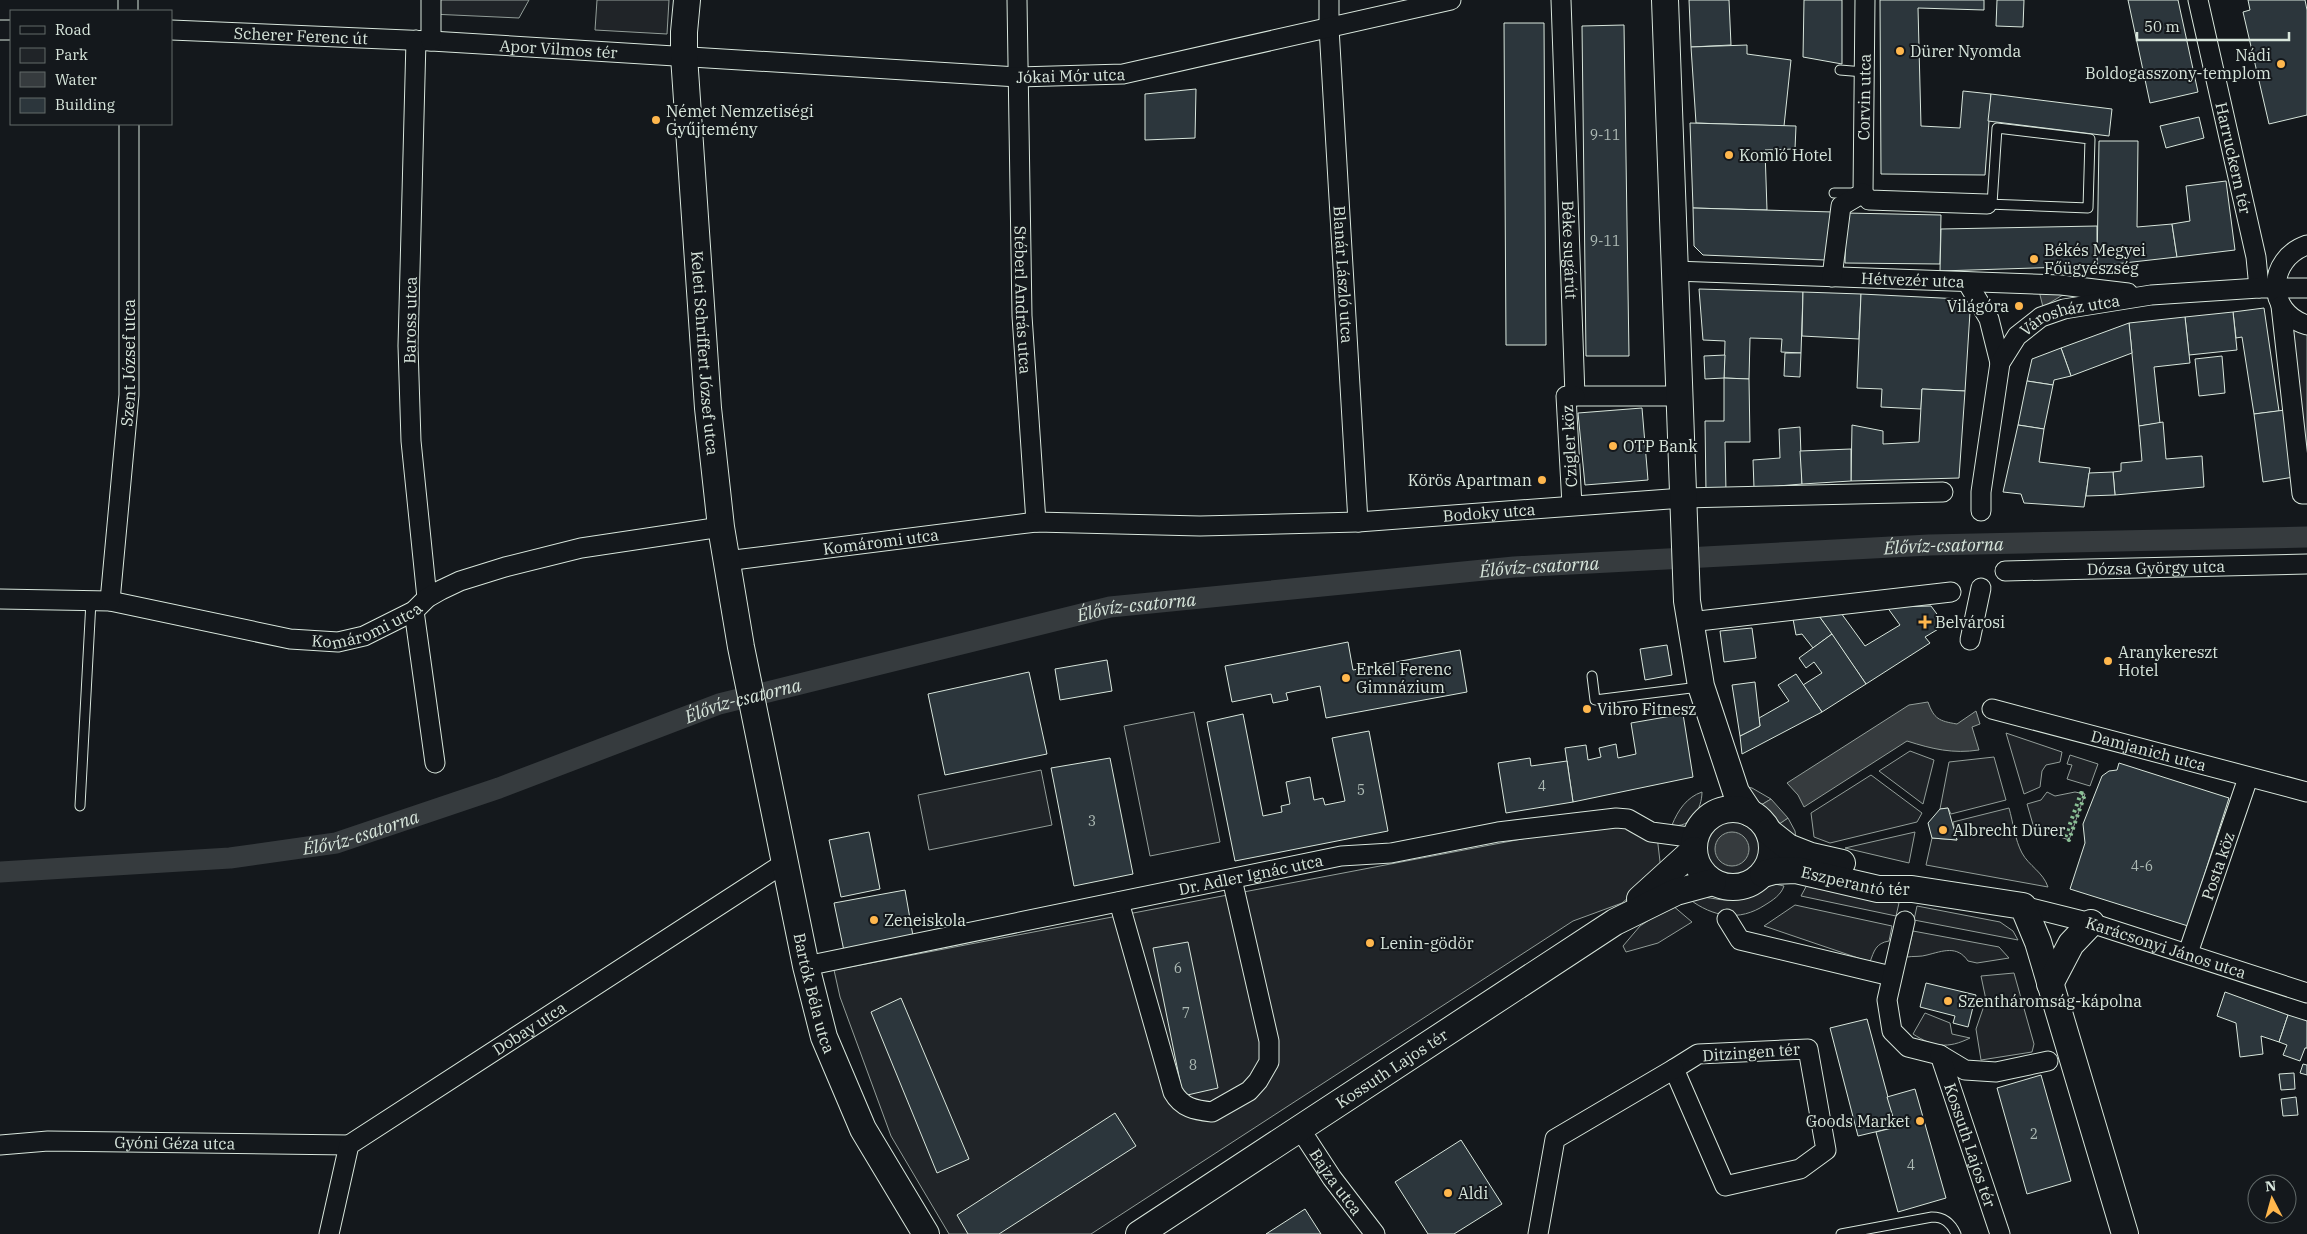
<svg xmlns="http://www.w3.org/2000/svg" width="2307" height="1234" font-family="'IBM Plex Serif',serif">
<style>
.green{fill:#202428;stroke:#939e99}
.water{fill:#363b3e;stroke:#939e99}
.lines{fill:none;stroke-linecap:round;stroke-linejoin:round}
.canal{stroke:#363b3e;stroke-width:21}
.building{fill:#2c363c;stroke:#d8e6dc}
.lane-casing{stroke:#d8e6dc;stroke-width:11}
.street-casing{stroke:#d8e6dc;stroke-width:21}
.secondary-casing{stroke:#d8e6dc;stroke-width:28}
.lane{stroke:#14181c;stroke-width:9}
.street{stroke:#14181c;stroke-width:19}
.secondary{stroke:#14181c;stroke-width:26}
.hedge{stroke:#8ac095;stroke-width:4;stroke-dasharray:2.5 4;stroke-linecap:butt}
.poi-dot{fill:#ffb74d;stroke:#14181c;stroke-width:2}
.labels{text-anchor:middle;dominant-baseline:central;stroke-width:4;stroke-linejoin:round;paint-order:stroke}
.number-label{font-size:14px;fill:#adbab4}
.street-label{font-size:16px;fill:#d8e6dc;stroke:#14181c}
.poi-label{font-size:16px;fill:#d8e6dc;stroke:#14181c;text-anchor:start}
.water-label{font-size:18px;font-style:italic;fill:#d8e6dc;stroke:#14181c}
</style>
<rect width="100%" height="100%" fill="#14181c"/>
<g class="green">
<path d="M431,0H529L519,18L431,14Z"/>
<path d="M597,0H669L667,34L595,30Z"/>
<path d="M2289,316L2307,325V494Z"/>
<path d="M1194,712L1220,842L1150,856L1124,726Z"/>
<path d="M2006,733L2062,752L2060,762L2046,765L2042,771L2040,787L2024,794Z"/>
<path d="M1910,751L1934,760L1923,804L1879,771Z"/>
<path d="M2070,755L2098,764L2090,786L2067,779L2072,765L2067,764Z"/>
<path d="M1994,757L2006,800L1951,814L1948,808L1940,809L1949,762Z"/>
<path d="M1041,770L1052,825L929,850L918,795Z"/>
<path d="M1871,775L1922,813L1917,822L1830,843L1814,837L1811,813Z"/>
<path d="M1742,786L1752,788L1771,799L1761,805L1756,803Z"/>
<path d="M1702,792C1702,808 1691,829 1672,825C1678,810 1687,797 1702,792Z"/>
<path d="M2047,792L2055,796L2075,792L2085,794L2069,840L2034,828L2027,804L2041,800Z"/>
<path d="M2009,808C2013,822 2015,840 2022,853C2029,866 2043,872 2048,887L1926,865L1932,838L1957,840L1953,822Z"/>
<path d="M1788,818L1795,831L1796,839L1779,824Z"/>
<circle cx="1732" cy="849" r="29"/>
<path d="M1611,822L1657,836L1661,870L1622,903L1573,921L1091,1234H949L891,1136L840,997L834,970Z"/>
<path d="M1915,832L1909,863L1845,848Z"/>
<path d="M1808,883L1899,903L1896,916L1801,896Z"/>
<path d="M1775,884L1784,886C1781,895 1773,900 1765,905C1739,922 1713,917 1689,899C1706,894 1715,901 1731,900C1748,900 1760,889 1775,884Z"/>
<path d="M1672,905L1692,922L1658,943L1626,952L1623,946L1640,926Z"/>
<path d="M1795,905L1892,926L1889,941C1876,943 1874,951 1870,962L1764,926Z"/>
<path d="M1917,906L2000,922L2013,931L2018,940L1914,920Z"/>
<path d="M1913,931L1999,947L2009,958L1977,963L1968,961C1957,945 1943,951 1927,955C1921,957 1913,956 1907,957Z"/>
<path d="M2014,973L2034,1044L2032,1052L1981,1060L1976,1029L1986,1000L1981,976Z"/>
<path d="M1925,1013L1950,1023L1952,1034L1970,1038C1948,1049 1933,1047 1913,1034Z"/>
</g>
<g class="water">
<path d="M2039,291L2070,293L2061,296L2043,307Z"/>
<path d="M1928,702C1934,719 1939,721 1957,724L1976,711L1980,724L1972,727L1979,750C1953,754 1932,749 1907,741L1804,807L1798,795L1787,783L1909,705Z"/>
<path d="M1771,799L1788,818L1779,824L1761,805Z"/>
<circle cx="1732" cy="849" r="17"/>
</g>
<g class="lines">
<path class="canal" id="s1" d="M0,872L230,858L336,843L499,788L719,704L1110,607L1514,567L1929,545L2307,537"/>
</g>
<g class="building">
<path d="M1689,0H1729L1731,45L1691,47Z"/>
<path d="M1804,0H1842V64L1803,57Z"/>
<path d="M1880,0H1984V10L1918,8L1921,126L1960,128L1963,91L1991,94L1985,175L1881,174Z"/>
<path d="M1997,0H2024L2023,27L1996,26Z"/>
<path d="M2128,0H2178L2198,92L2150,103Z"/>
<path d="M2248,0H2305L2307,10V115L2269,124L2243,12L2250,10Z"/>
<path d="M1504,23H1544L1546,345H1506Z"/>
<path d="M1624,25L1629,356H1586L1582,26Z"/>
<path d="M1747,45V54L1791,60L1784,126L1696,123L1691,47Z"/>
<path d="M1196,89L1195,138L1145,140V94Z"/>
<path d="M1991,94L2112,109L2109,136L1988,121Z"/>
<path d="M2199,117L2204,138L2166,148L2160,126Z"/>
<path d="M1690,123L1796,126L1795,149L1765,150L1767,210L1693,208Z"/>
<path d="M2099,141H2138L2137,227L2172,224L2177,257L2097,266Z"/>
<path d="M2226,181L2235,250L2177,257L2172,224L2190,221L2186,186Z"/>
<path d="M1693,208L1833,212L1825,260L1703,255L1694,246Z"/>
<path d="M1846,213L1941,215L1940,264L1845,263Z"/>
<path d="M2097,226V266L1940,271L1941,229Z"/>
<path d="M1699,289L1803,292L1801,353L1781,352L1782,339L1750,338L1749,379L1724,378L1725,341L1703,340Z"/>
<path d="M1803,292L1861,294L1859,339L1802,336Z"/>
<path d="M1861,294L1961,299L1970,312L1965,391L1922,389L1921,409L1881,407L1882,389L1857,388Z"/>
<path d="M2264,308L2279,411L2254,414L2242,337L2236,338L2233,312Z"/>
<path d="M2233,312L2237,350L2189,355L2185,317Z"/>
<path d="M2185,317L2190,363L2154,367L2160,423L2139,426L2129,323Z"/>
<path d="M2129,323L2132,353L2071,376L2061,348Z"/>
<path d="M2061,348L2071,376L2054,380L2053,385L2027,381L2032,359Z"/>
<path d="M1785,353H1801L1800,377L1784,376Z"/>
<path d="M1725,355L1724,378L1705,379L1704,356Z"/>
<path d="M2222,356L2225,393L2199,396L2195,359Z"/>
<path d="M1724,378L1749,379L1750,442H1725L1726,492H1706L1705,421H1724Z"/>
<path d="M2027,381L2053,385L2044,429L2018,425Z"/>
<path d="M1922,389L1965,391L1959,478L1851,481L1852,425L1883,431V444L1919,442Z"/>
<path d="M1642,408L1648,480L1585,485L1578,413Z"/>
<path d="M2285,410L2294,477L2263,482L2254,414Z"/>
<path d="M2163,422L2166,459L2202,456L2204,487L2115,495L2113,472L2121,471V463L2142,461L2139,426Z"/>
<path d="M2018,425L2044,429L2039,462L2090,468L2084,507L2024,503L2021,494L2003,492Z"/>
<path d="M1800,427L1802,484L1754,488L1753,460L1780,458L1779,429Z"/>
<path d="M1851,449V481L1802,484L1800,451Z"/>
<path d="M2113,472L2115,495L2086,496L2089,473Z"/>
<path d="M1931,606L1945,625L1925,637L1930,643L1866,684L1819,616L1841,613L1865,646L1900,625L1887,607Z"/>
<path d="M1819,616L1832,634L1813,648L1802,634L1796,635L1793,619Z"/>
<path d="M1752,628L1756,658L1724,662L1720,631Z"/>
<path d="M1832,634L1866,684L1822,712L1803,685L1822,673L1814,662L1806,668L1799,658Z"/>
<path d="M1348,642L1353,670L1460,650L1467,692L1326,718L1320,686L1286,693L1288,700L1273,703L1271,694L1232,702L1225,666Z"/>
<path d="M1667,645L1672,675L1645,680L1640,649Z"/>
<path d="M1107,660L1112,691L1060,700L1055,669Z"/>
<path d="M1029,672L1047,754L945,775L928,694Z"/>
<path d="M1796,674L1822,712L1742,754L1740,736L1760,726L1759,718L1789,701L1778,685Z"/>
<path d="M1755,682L1760,726L1740,736L1732,685Z"/>
<path d="M1243,714L1263,816L1282,812L1281,806L1290,804L1286,782L1310,777L1314,800L1323,798L1325,805L1345,801L1332,738L1369,731L1388,831L1235,861L1207,722Z"/>
<path d="M1683,714L1693,777L1573,802L1565,748L1586,745L1588,760L1601,757L1599,748L1616,744L1618,758L1636,754L1631,723Z"/>
<path d="M1110,758L1133,874L1074,886L1051,768Z"/>
<path d="M1530,758L1531,766L1567,761L1573,802L1506,813L1498,763Z"/>
<path d="M2119,763L2229,798L2188,926L2070,889L2085,843L2083,824L2102,776L2109,771L2117,770Z"/>
<path d="M1948,808L1957,840L1932,838L1928,823L1940,809Z"/>
<path d="M869,832L880,889L841,897L829,840Z"/>
<path d="M905,890L913,936L844,951L834,903Z"/>
<path d="M1188,942L1218,1088L1183,1096L1153,948Z"/>
<path d="M1926,983L1976,995L1968,1027L1953,1023L1955,1016L1920,1007Z"/>
<path d="M2225,992L2288,1015L2279,1042L2261,1036L2263,1054L2240,1057L2236,1023L2217,1016Z"/>
<path d="M901,998L969,1159L937,1173L871,1012Z"/>
<path d="M2288,1015L2307,1021V1048H2305L2300,1061L2283,1055L2287,1045L2279,1042Z"/>
<path d="M1867,1019L1896,1127L1858,1136L1830,1028Z"/>
<path d="M2303,1064L2307,1065V1075L2300,1073Z"/>
<path d="M2294,1073L2295,1089L2281,1090L2279,1074Z"/>
<path d="M2041,1075L2071,1181L2027,1194L1997,1088Z"/>
<path d="M1915,1089L1946,1198L1898,1212L1876,1132L1896,1127L1887,1097Z"/>
<path d="M2296,1097L2298,1115L2283,1116L2281,1099Z"/>
<path d="M1115,1113L1136,1146L999,1234H968L957,1215Z"/>
<path d="M1461,1140L1502,1204L1454,1234H1428L1395,1182Z"/>
<path d="M1305,1209L1321,1234H1266Z"/>
</g>
<g class="lines">
<defs>
<g id="lane">
<path d="M1840,70L1864,72"/>
<path d="M1834,193H1855"/>
<path d="M1987,204L2088,208L2090,139L1997,128L1992,204"/>
<path d="M1592,676L1595,700L1699,687"/>
<path d="M80,806L91,601"/>
<path d="M1841,1234L1932,1217C1944,1217 1951,1223 1956,1234"/>
</g>
<g id="street">
<path id="s2" d="M1017,0L1022,316L1036,522"/>
<path id="s3" d="M1329,0V28L1358,522"/>
<path id="s4" d="M1561,0L1575,396H1678"/>
<path d="M1865,0L1863,193L1869,200L1987,204"/>
<path id="s5" d="M2198,0L2256,257L2259,288"/>
<path d="M128,11V0"/>
<path d="M0,30H11"/>
<path id="s6" d="M171,30L431,41L1018,77L1123,74L1451,0"/>
<path d="M416,40L408,346L411,441L427,598"/>
<path d="M431,41V0"/>
<path d="M2307,245C2267,259 2265,312 2307,325"/>
<path id="s7" d="M1674,271L2061,285L2128,293"/>
<path d="M1832,277L1841,206L1863,193"/>
<path d="M1967,282L1989,319L2000,363"/>
<path d="M2281,306L2302,494H2307"/>
<path d="M1572,505L1566,396H1575"/>
<path id="s8" d="M1981,511V492L2000,363L2017,336L2041,317L2064,309L2151,295L2259,288H2307"/>
<path id="s9" d="M726,561L1036,522L1200,526L1358,522L1683,498L1943,492"/>
<path id="s10" d="M2005,571L2307,564"/>
<path id="s11" d="M0,599L110,601L290,639L338,642L364,636L414,611L427,598L441,590L460,581L505,567L581,548L721,527"/>
<path id="s12" d="M110,601L129,395V124"/>
<path d="M414,611L435,763"/>
<path d="M1690,622L1951,592"/>
<path d="M1970,640L1981,588"/>
<path id="s13" d="M1992,709L2307,792"/>
<path d="M1119,902L1173,1092C1182,1108 1195,1110 1212,1112L1249,1091L1258,1081L1269,1062V1041L1232,879"/>
<path id="s14" d="M2023,906L2091,923L2307,993"/>
<path d="M1727,919L1740,940L1891,976"/>
<path d="M1905,921L1887,1000L1892,1031L1908,1047L1940,1055L1965,1070L1996,1072L2048,1061"/>
<path id="s15" d="M2188,953L2248,778"/>
<path id="s16" d="M806,966L1341,856L1391,853L1498,832L1616,818L1628,819L1651,832L1696,838"/>
<path d="M1808,1049L1826,1150L1800,1169L1725,1186L1674,1069L1698,1054Z"/>
<path id="s17" d="M1940,1055L2000,1234"/>
<path id="s18" d="M1300,1129L1332,1178L1375,1234"/>
<path id="s19" d="M0,1145L48,1141L349,1145"/>
<path id="s20" d="M329,1234L349,1145L786,862"/>
<path d="M1538,1234L1555,1139L1674,1069"/>
</g>
<g id="secondary">
<path id="s21" d="M687,0L684,32V56L708,408L721,527L741,647L806,966L824,1037L863,1129L926,1234"/>
<path d="M1665,0L1687,601L1701,686L1736,792L1750,813"/>
<circle cx="1733" cy="848" r="39"/>
<path d="M1769,832L1788,847L1811,856L1842,863"/>
<path id="s22" d="M1763,874L1774,871L1796,870L1878,889H1912L2023,906L2038,942L2125,1234"/>
<path d="M1640,899L1694,850"/>
<path d="M2050,984L2071,944L2091,923"/>
<path id="s23" d="M1139,1234L1615,922L1676,892L1713,882"/>
</g>
</defs>
<use href="#lane" class="lane-casing"/>
<use href="#street" class="street-casing"/>
<use href="#secondary" class="secondary-casing"/>
<use href="#lane" class="lane"/>
<use href="#street" class="street"/>
<use href="#secondary" class="secondary"/>
<path class="hedge" d="M2081,793L2085,794L2069,840L2065,838Z"/>
</g>
<g class="poi-dot">
<circle cx="1900" cy="51" r="5"/>
<circle cx="2281" cy="64" r="5"/>
<circle cx="656" cy="120" r="5"/>
<circle cx="1729" cy="155" r="5"/>
<circle cx="2034" cy="259" r="5"/>
<circle cx="2019" cy="306" r="5"/>
<circle cx="1613" cy="446" r="5"/>
<circle cx="1542" cy="480" r="5"/>
<path d="M1922.5 614.5h5v5h5v5h-5v5h-5v-5h-5v-5h5z"/>
<circle cx="2108" cy="661" r="5"/>
<circle cx="1346" cy="678" r="5"/>
<circle cx="1587" cy="709" r="5"/>
<circle cx="1943" cy="830" r="5"/>
<circle cx="874" cy="920" r="5"/>
<circle cx="1370" cy="943" r="5"/>
<circle cx="1948" cy="1001" r="5"/>
<circle cx="1920" cy="1121" r="5"/>
<circle cx="1448" cy="1193" r="5"/>
</g>
<g class="labels">
<g class="number-label">
<text x="1605" y="135">9-11</text>
<text x="1605" y="241">9-11</text>
<text x="1542" y="786">4</text>
<text x="1361" y="790">5</text>
<text x="1092" y="821">3</text>
<text x="2142" y="866">4-6</text>
<text x="1178" y="968">6</text>
<text x="1186" y="1013">7</text>
<text x="1193" y="1065">8</text>
<text x="2034" y="1134">2</text>
<text x="1911" y="1165">4</text>
</g>
<g class="street-label">
<text stroke="none"><textPath href="#s6" startOffset="130">Scherer Ferenc út</textPath></text>
<text stroke="none"><textPath href="#s6" startOffset="388">Apor Vilmos tér</textPath></text>
<text stroke="none"><textPath href="#s6" startOffset="901">Jókai Mór utca</textPath></text>
<text transform="translate(1864 97) rotate(-89)">Corvin utca</text>
<text stroke="none"><textPath href="#s5" startOffset="162">Harruckern tér</textPath></text>
<text stroke="none"><textPath href="#s4" startOffset="250">Béke sugárút</textPath></text>
<text stroke="none"><textPath href="#s3" startOffset="275">Blanár László utca</textPath></text>
<text stroke="none"><textPath href="#s7" startOffset="239">Hétvezér utca</textPath></text>
<text stroke="none"><textPath href="#s2" startOffset="300">Stéberl András utca</textPath></text>
<text stroke="none"><textPath href="#s8" startOffset="240">Városház utca</textPath></text>
<text transform="translate(410 320) rotate(-89)">Baross utca</text>
<text stroke="none"><textPath href="#s21" startOffset="354">Keleti Schriffert József utca</textPath></text>
<text stroke="none"><textPath href="#s12" startOffset="239">Szent József utca</textPath></text>
<text transform="translate(1569 446) rotate(-93)">Czigler köz</text>
<text stroke="none"><textPath href="#s9" startOffset="766">Bodoky utca</textPath></text>
<text stroke="none"><textPath href="#s9" startOffset="156">Komáromi utca</textPath></text>
<text stroke="none"><textPath href="#s10" startOffset="151">Dózsa György utca</textPath></text>
<text stroke="none"><textPath href="#s11" startOffset="374">Komáromi utca</textPath></text>
<text stroke="none"><textPath href="#s13" startOffset="162">Damjanich utca</textPath></text>
<text stroke="none"><textPath href="#s15" startOffset="92">Posta köz</textPath></text>
<text stroke="none"><textPath href="#s16" startOffset="454">Dr. Adler Ignác utca</textPath></text>
<text stroke="none"><textPath href="#s22" startOffset="94">Eszperantó tér</textPath></text>
<text stroke="none"><textPath href="#s14" startOffset="149">Karácsonyi János utca</textPath></text>
<text stroke="none"><textPath href="#s21" startOffset="1004">Bartók Béla utca</textPath></text>
<text stroke="none"><textPath href="#s20" startOffset="306">Dobay utca</textPath></text>
<text transform="translate(1751 1052) rotate(-4)">Ditzingen tér</text>
<text stroke="none"><textPath href="#s23" startOffset="302">Kossuth Lajos tér</textPath></text>
<text stroke="none"><textPath href="#s19" startOffset="175">Gyóni Géza utca</textPath></text>
<text stroke="none"><textPath href="#s17" startOffset="95">Kossuth Lajos tér</textPath></text>
<text stroke="none"><textPath href="#s18" startOffset="64">Bajza utca</textPath></text>
</g>
<g class="poi-label">
<text x="1910" y="51">Dürer Nyomda</text>
<text x="2271" y="55" text-anchor="end">Nádi<tspan x="2271" dy="18">Boldogasszony-templom</tspan></text>
<text x="666" y="111">Német Nemzetiségi<tspan x="666" dy="18">Gyűjtemény</tspan></text>
<text x="1739" y="155">Komló Hotel</text>
<text x="2044" y="250">Békés Megyei<tspan x="2044" dy="18">Főügyészség</tspan></text>
<text x="2009" y="306" text-anchor="end">Világóra</text>
<text x="1623" y="446">OTP Bank</text>
<text x="1532" y="480" text-anchor="end">Körös Apartman</text>
<text x="1935" y="622">Belvárosi</text>
<text x="2118" y="652">Aranykereszt<tspan x="2118" dy="18">Hotel</tspan></text>
<text x="1356" y="669">Erkel Ferenc<tspan x="1356" dy="18">Gimnázium</tspan></text>
<text x="1597" y="709">Vibro Fitnesz</text>
<text x="1953" y="830">Albrecht Dürer</text>
<text x="884" y="920">Zeneiskola</text>
<text x="1380" y="943">Lenin-gödör</text>
<text x="1958" y="1001">Szentháromság-kápolna</text>
<text x="1910" y="1121" text-anchor="end">Goods Market</text>
<text x="1458" y="1193">Aldi</text>
</g>
<g class="water-label">
<text stroke="none"><textPath href="#s1" startOffset="1984">Élővíz-csatorna</textPath></text>
<text stroke="none"><textPath href="#s1" startOffset="1579">Élővíz-csatorna</textPath></text>
<text stroke="none"><textPath href="#s1" startOffset="1174">Élővíz-csatorna</textPath></text>
<text stroke="none"><textPath href="#s1" startOffset="769">Élővíz-csatorna</textPath></text>
<text stroke="none"><textPath href="#s1" startOffset="364">Élővíz-csatorna</textPath></text>
</g>
</g>
<rect x="10" y="10" width="162" height="115" fill="#14181c" stroke="#626a69"/>
<rect x="20" y="26" width="25" height="8" fill="#14181c" stroke="#626a69"/>
<text x="55" y="35" font-size="15" fill="#d8e6dc">Road</text>
<rect x="20" y="48" width="25" height="15" fill="#202428" stroke="#626a69"/>
<text x="55" y="60" font-size="15" fill="#d8e6dc">Park</text>
<rect x="20" y="72" width="25" height="15" fill="#363b3e" stroke="#626a69"/>
<text x="55" y="85" font-size="15" fill="#d8e6dc">Water</text>
<rect x="20" y="98" width="25" height="15" fill="#2c363c" stroke="#626a69"/>
<text x="55" y="110" font-size="15" fill="#d8e6dc">Building</text>
<g transform="translate(2272 1199) rotate(354)"><circle r="24" fill="#14181c" stroke="#626a69"/>
<path d="M0-4L9 19L0 12L-9 19Z" fill="#ffb74d"/>
<text y="-8" font-size="14" font-weight="bold" text-anchor="middle" fill="#d8e6dc">N</text>
</g>
<path d="M2137 32v8h152v-8" fill="none" stroke="#d8e6dc" stroke-width="2.5"/>
<text x="2144" y="32" font-size="15" fill="#d8e6dc" stroke="#14181c" stroke-width="4" paint-order="stroke">50 m</text>
</svg>
